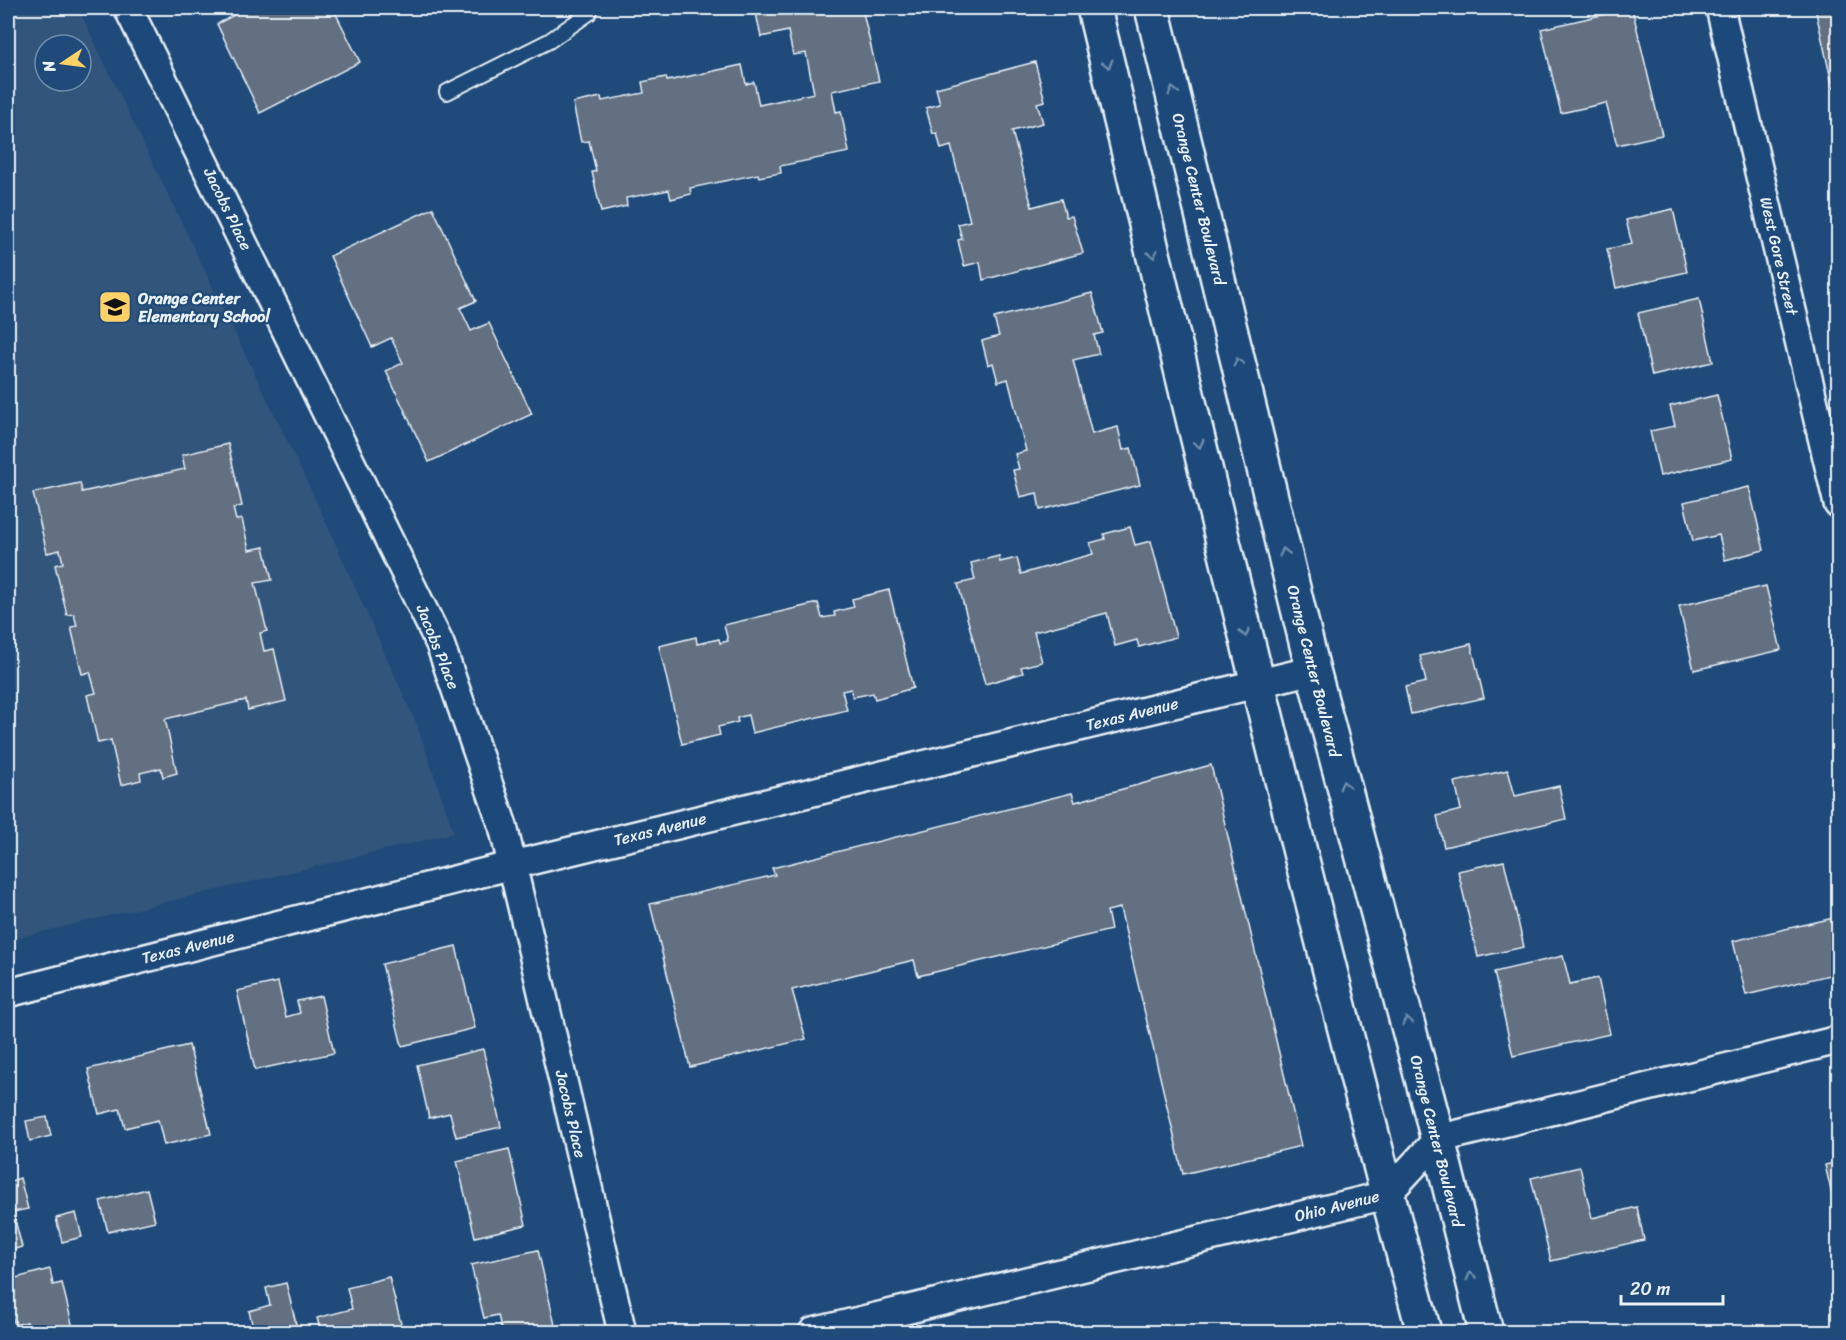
<svg xmlns="http://www.w3.org/2000/svg" width="1846" height="1340" font-family="Sriracha,sans-serif">
<style>
.built{fill:#33557c;fill-rule:evenodd}
.building{fill:#626f81;stroke:#e8f1f8;stroke-width:1.5}
.lines{fill:none;stroke-linecap:round;stroke-linejoin:round}
.lane-casing{stroke:#e8f1f8;stroke-width:18}
.street-casing{stroke:#e8f1f8;stroke-width:32}
.secondary-casing{stroke:#e8f1f8;stroke-width:38}
.lane{stroke:#1f4a7a;stroke-width:14}
.street{stroke:#1f4a7a;stroke-width:27}
.secondary{stroke:#1f4a7a;stroke-width:33}
.oneway{stroke:#6f8dac}
.labels{text-anchor:middle;dominant-baseline:central;stroke-width:4.5;stroke-linejoin:round;paint-order:stroke}
.street-label{font-size:16px;fill:#e8f1f8;stroke:#1f4a7a}
.poi-label{font-size:16px;font-weight:bold;fill:#e8f1f8;stroke:#1f4a7a;text-anchor:start}
</style>
<rect width="100%" height="100%" fill="#1f4a7a"/>
<filter id="ink" filterUnits="userSpaceOnUse"><feTurbulence type="fractalNoise" baseFrequency=".0167" numOctaves="2"/><feDisplacementMap in="SourceGraphic" scale="12" xChannelSelector="R" yChannelSelector="G"/><feConvolveMatrix kernelMatrix="1 2 1 2 8 2 1 2 1" color-interpolation-filters="sRGB"/></filter>
<g filter="url(#ink)">
<path class="built" d="M8,8H78L320,509L417,725L454,833L8,940ZM45,45H81V81H45Z"/>
<g class="building">
<path d="M233,8H333L360,62L260,113L217,24L236,14Z"/>
<path d="M755,8H862L879,81L832,91L836,112L841,111L849,152L780,166L781,173L759,177L758,174L690,188L691,194L671,199L669,190L626,198L627,206L601,212L592,172L596,171L589,141L581,142L573,103L601,97L602,101L644,93L642,82L666,77L667,81L742,65L746,84L754,82L759,105L814,93L806,53L793,55L788,31L761,37Z"/>
<path d="M1632,8L1662,135L1617,145L1606,103L1561,113L1541,29Z"/>
<path d="M1815,8H1838V87L1833,88Z"/>
<path d="M1035,62L1045,101L1037,103L1043,123L1012,131L1032,207L1061,199L1066,217L1072,216L1083,253L983,280L980,262L964,266L958,240L962,239L958,224L970,221L951,146L941,149L937,133L933,134L926,108L940,104L936,88Z"/>
<path d="M433,208L476,301L460,308L471,331L489,323L532,414L429,462L386,371L403,363L391,338L372,347L330,256Z"/>
<path d="M1673,209L1687,272L1616,288L1607,249L1632,244L1626,220Z"/>
<path d="M1092,293L1103,333L1094,335L1099,354L1073,360L1092,434L1118,427L1123,450L1131,448L1140,485L1040,510L1037,493L1020,497L1013,470L1019,469L1015,454L1026,451L1008,379L998,382L993,363L988,365L982,341L999,336L994,318Z"/>
<path d="M1699,299L1713,362L1652,376L1638,313Z"/>
<path d="M1717,395L1732,459L1660,476L1650,431L1675,426L1670,406Z"/>
<path d="M228,444L242,506L233,508L236,520L242,519L249,550L264,547L272,580L255,583L267,631L260,633L264,651L274,649L286,701L248,710L246,700L165,719L177,773L163,777L161,768L140,773L141,780L121,785L111,740L98,743L87,695L96,693L90,672L82,674L71,627L77,626L74,614L67,615L55,565L63,563L60,550L47,553L33,493L80,483L82,492L185,469L182,455Z"/>
<path d="M1749,487L1764,550L1725,560L1719,535L1693,541L1684,502Z"/>
<path d="M1130,527L1135,545L1151,541L1176,637L1139,647L1137,640L1115,646L1107,613L1034,632L1042,662L1021,667L1023,673L985,684L958,584L975,580L971,563L999,556L1000,562L1017,558L1021,574L1093,554L1090,543L1105,539L1104,534Z"/>
<path d="M1766,586L1781,650L1694,670L1679,606Z"/>
<path d="M889,590L913,688L875,699L873,693L853,697L851,689L842,691L847,710L752,733L748,715L737,718L738,722L718,727L720,735L682,744L659,646L696,637L697,644L719,639L720,643L728,641L724,625L818,603L822,618L835,616L834,612L854,607L852,599Z"/>
<path d="M1471,644L1484,698L1411,714L1405,687L1426,682L1420,656Z"/>
<path d="M1211,765L1301,1146L1183,1174L1120,908L1107,911L1111,930L918,976L914,960L792,990L806,1039L690,1067L650,904L775,875L772,868L1072,793L1075,802Z"/>
<path d="M1508,770L1515,796L1559,786L1566,819L1444,847L1437,816L1461,810L1455,782Z"/>
<path d="M1504,861L1524,947L1478,957L1458,871Z"/>
<path d="M1838,917V973L1746,995L1733,941Z"/>
<path d="M456,946L475,1028L402,1046L382,964Z"/>
<path d="M1563,956L1570,984L1598,978L1610,1034L1513,1056L1494,972Z"/>
<path d="M278,982L286,1017L300,1013L297,1001L321,996L334,1053L255,1070L237,991Z"/>
<path d="M189,1045L211,1134L164,1145L158,1120L125,1128L120,1109L99,1114L88,1069Z"/>
<path d="M483,1049L501,1127L456,1137L450,1113L429,1118L417,1065Z"/>
<path d="M47,1117L51,1136L30,1141L26,1121Z"/>
<path d="M509,1149L526,1225L475,1237L457,1161Z"/>
<path d="M1838,1162V1194L1832,1195L1825,1165Z"/>
<path d="M1580,1167L1592,1218L1637,1207L1644,1240L1551,1261L1531,1178Z"/>
<path d="M20,1178L28,1209L13,1212L22,1247L8,1251V1182Z"/>
<path d="M147,1189L155,1221L108,1232L100,1201Z"/>
<path d="M76,1213L82,1237L62,1242L56,1218Z"/>
<path d="M1838,1221V1250L1832,1222Z"/>
<path d="M538,1250L555,1325L525,1332H502L498,1315L484,1318L471,1265Z"/>
<path d="M50,1269L53,1285L62,1283L74,1332H30L27,1322L14,1325L8,1299V1280Z"/>
<path d="M389,1277L403,1332H321L317,1318L352,1309L347,1288Z"/>
<path d="M286,1283L298,1332H254L249,1311L270,1305L266,1288Z"/>
</g>
<g class="lines">
<defs>
<path id="lane" d="M447,92L549,41L589,13L591,8"/>
<g id="street">
<path d="M128,8L440,644L503,826L622,1332"/>
<path d="M1720,8L1838,504"/>
<path d="M8,993L513,865L1313,670"/>
<path d="M813,1332L1386,1195L1438,1139L1838,1040"/>
</g>
<g id="secondary">
<path d="M1094,8C1200,450 1307,893 1424,1332"/>
<path d="M1152,8L1313,670L1431,1112L1486,1332"/>
</g>
</defs>
<use href="#lane" class="lane-casing"/>
<use href="#street" class="street-casing"/>
<use href="#secondary" class="secondary-casing"/>
<use href="#lane" class="lane"/>
<use href="#street" class="street"/>
<use href="#secondary" class="secondary"/>
</g>
<defs><path id="oneway-chevron" d="M-2-3.5L2.5 0L-2 3.5" fill="none" stroke-width="1.6" stroke-linecap="round" stroke-linejoin="round" transform="scale(1.5)"/></defs>
<g class="oneway">
<use href="#oneway-chevron" transform="translate(1108 64) rotate(76)"/>
<use href="#oneway-chevron" transform="translate(1173 91) rotate(-104)"/>
<use href="#oneway-chevron" transform="translate(1153 254) rotate(76)"/>
<use href="#oneway-chevron" transform="translate(1238 362) rotate(-104)"/>
<use href="#oneway-chevron" transform="translate(1199 444) rotate(76)"/>
<use href="#oneway-chevron" transform="translate(1284 552) rotate(-104)"/>
<use href="#oneway-chevron" transform="translate(1245 633) rotate(76)"/>
<use href="#oneway-chevron" transform="translate(1344 785) rotate(-105)"/>
<use href="#oneway-chevron" transform="translate(1407 1021) rotate(-105)"/>
<use href="#oneway-chevron" transform="translate(1471 1276) rotate(-104)"/>
</g>
</g>
<defs>
<symbol id="school-square" viewBox="-11 -11 22 22"><rect x="-9" y="-9" width="18" height="18" rx="4" fill="#ffd166" stroke="#1f4a7a"/><path d="M0-5L7-2L0 1L-7-2ZM-4 1L0 2.5L4 1V4Q0 6-4 4Z" fill="#111"/></symbol>
</defs>
<g fill-rule="evenodd">
<use href="#school-square" x="96" y="288" width="38" height="38"/>
</g>
<g class="labels">
<g class="street-label">
<text transform="translate(1199 199) rotate(76)">Orange Center Boulevard</text>
<text transform="translate(228 209) rotate(64)">Jacobs Place</text>
<text transform="translate(1779 256) rotate(77)">West Gore Street</text>
<text transform="translate(438 647) rotate(68)">Jacobs Place</text>
<text transform="translate(1314 671) rotate(76)">Orange Center Boulevard</text>
<text transform="translate(1132 714) rotate(-14)">Texas Avenue</text>
<text transform="translate(660 829) rotate(-14)">Texas Avenue</text>
<text transform="translate(188 947) rotate(-14)">Texas Avenue</text>
<text transform="translate(571 1114) rotate(77)">Jacobs Place</text>
<text transform="translate(1437 1141) rotate(76)">Orange Center Boulevard</text>
<text transform="translate(1337 1206) rotate(-14)">Ohio Avenue</text>
</g>
<g class="poi-label">
<text x="138" y="298">Orange Center<tspan x="138" dy="18">Elementary School</tspan></text>
</g>
</g>
<rect width="1846" height="1340" fill="none" stroke="#1f4a7a" stroke-width="30"/>
<rect x="15" y="15" width="1816" height="1310" fill="none" stroke="#e8f1f8" stroke-width="2" filter="url(#ink)"/>
<g transform="translate(63 63) rotate(257)"><circle r="28" fill="#1f4a7a" stroke="#6f8dac" stroke-width="1.5"/>
<path d="M0-4.5L10 22L0 15L-10 22Z" fill="#ffd166"/>
<text y="-9" font-size="16" font-weight="bold" text-anchor="middle" fill="#e8f1f8">N</text>
</g>
<path d="M1621 1295v9h102v-9" fill="none" stroke="#e8f1f8" stroke-width="3"/>
<text x="1630" y="1295" font-size="18" fill="#e8f1f8" stroke="#1f4a7a" stroke-width="4.5" paint-order="stroke">20 m</text>
</svg>
